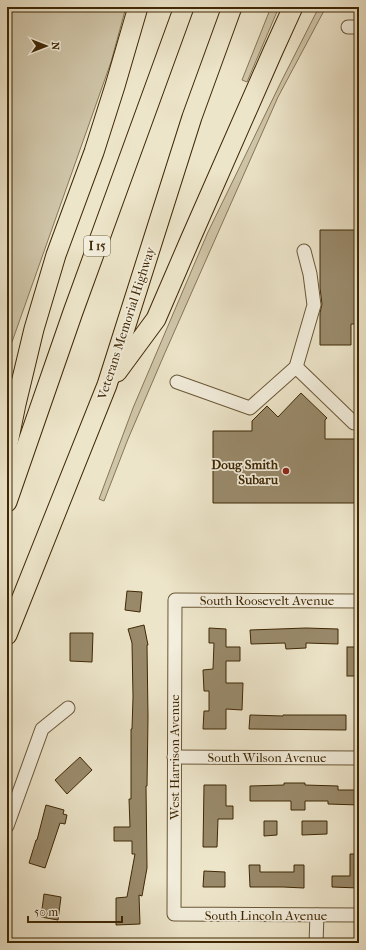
<svg xmlns="http://www.w3.org/2000/svg" width="366" height="950" font-family="'IM FELL French Canon',serif">
<style>
.green{fill:#cfc5a8;stroke:#877656}
.building{fill:#998a6b;stroke:#3f2804}
.lines{fill:none;stroke-linecap:round;stroke-linejoin:round}
.minor-casing{stroke:#6a5736;stroke-width:15}
.highway-casing{stroke:#3f2804;stroke-width:21}
.minor{stroke:#f3eedd;stroke-width:13}
.highway{stroke:#ede5ca;stroke-width:19}
.poi-dot{fill:#8f2418;stroke:#f3eedd;stroke-width:1.5}
.labels{text-anchor:middle;dominant-baseline:central;stroke-width:3.5;stroke-linejoin:round;paint-order:stroke}
.shield{fill:#f3eedd;stroke:#756345;stroke-width:1}
.shield-label{font-size:12px;font-weight:bold;fill:#3f2804}
.street-label{font-size:13px;fill:#3f2804;stroke:#f3eedd}
.poi-label{font-size:13px;font-weight:bold;fill:#3f2804;stroke:#f3eedd;text-anchor:end}
</style>
<rect width="100%" height="100%" fill="#ede5ca"/>
<filter id="stains"><feTurbulence type="fractalNoise" baseFrequency=".005" numOctaves="4"/><feColorMatrix values="0 0 0 0 .2 0 0 0 0 .09 0 0 0 0 .02 0 0 0 .5 -.17"/></filter>
<radialGradient id="worn" r=".72"><stop offset=".6" stop-color="#630" stop-opacity="0"/><stop offset="1" stop-color="#630" stop-opacity=".3"/></radialGradient>
<g class="green">
<path d="M7,7H126L111,62L7,356Z"/>
<path d="M271,7H279L247,82L242,80Z"/>
<path d="M319,7H326L278,97L164,355L128,439L104,501L99,499L133,408L208,232L282,80Z"/>
</g>
<g class="building">
<path d="M320,230H359V324H351V345H320V313L322,304L320,288Z"/>
<path d="M301,393L327,418L325,420V439H359V503H213V431H252V421L267,406L278,417Z"/>
<path d="M127,591L142,592L140,612L125,610Z"/>
<path d="M144,625L148,645H147L148,717L147,786H146L147,868L142,896L139,895L140,924L116,925V898L127,897L135,854H132V841H114V827H130L129,799H131V729H132L133,697L132,643L128,629Z"/>
<path d="M209,628L226,629V647H240V661H226V683H243L242,710L226,709V729H203L204,711H209V691H204L203,670L213,669L214,643H209Z"/>
<path d="M306,628L338,629V644L306,643V648L286,649L285,643L251,644L250,630Z"/>
<path d="M70,633H93L92,662L70,661Z"/>
<rect x="347" y="647" width="12" height="29"/>
<path d="M250,715L283,716V715H346V730L249,729Z"/>
<path d="M80,757L92,770L67,794L55,780Z"/>
<path d="M284,783H305V785L338,786V790H359V805L328,804V801H305V810H291V801H250V786L284,785Z"/>
<path d="M204,785H226V806H233V819H218L217,847H203Z"/>
<path d="M46,805L64,810L63,814L67,815L65,824L60,823L45,868L29,863L36,840H37Z"/>
<path d="M264,821H277V835L264,836Z"/>
<path d="M302,821H327V834L302,835Z"/>
<path d="M350,854H359V888L332,887V876H350Z"/>
<path d="M249,865H260V872H294V865H304V888L283,887H250Z"/>
<path d="M204,871L225,872V887H203Z"/>
<path d="M44,894L61,897L58,920L41,917Z"/>
</g>
<g class="lines">
<defs>
<g id="minor">
<path d="M348,27H359"/>
<path d="M296,367L314,305L310,274L304,251"/>
<path d="M177,382L250,408L296,367L354,423H359"/>
<path d="M359,601L175,600L174,914L359,915"/>
<path d="M174,757L359,758"/>
<path d="M7,826L42,729L68,708"/>
<path d="M316,943L317,915"/>
</g>
<g id="highway">
<path d="M117,372L156,319L190,240L273,51L293,7"/>
<path d="M12,480L8,443L16,404L34,329L56,255L94,152L115,86L138,7"/>
<path d="M7,502L73,312L184,7"/>
<path d="M7,635L107,385L192,117L232,7"/>
</g>
</defs>
<use href="#minor" class="minor-casing"/>
<use href="#highway" class="highway-casing"/>
<use href="#minor" class="minor"/>
<use href="#highway" class="highway"/>
</g>
<circle class="poi-dot" cx="286" cy="471" r="4"/>
<g class="labels">
<rect class="shield" x="84" y="236" width="26" height="20" rx="3"/>
<g class="shield-label">
<text x="97" y="246">I 15</text>
</g>
<g class="street-label">
<text transform="translate(126 323) rotate(-72)">Veterans Memorial Highway</text>
<text x="267" y="600">South Roosevelt Avenue</text>
<text transform="translate(174 757) rotate(-90)">West Harrison Avenue</text>
<text x="267" y="757">South Wilson Avenue</text>
<text x="266" y="915">South Lincoln Avenue</text>
</g>
<g class="poi-label">
<text x="278" y="464">Doug Smith<tspan x="278" dy="15">Subaru</tspan></text>
</g>
</g>
<rect width="366" height="950" fill="none" stroke="#ede5ca" stroke-width="24"/>
<rect x="8" y="8" width="350" height="934" fill="none" stroke="#3f2804" stroke-width="2"/>
<rect x="12" y="12" width="342" height="926" fill="none" stroke="#3f2804"/>
<g transform="translate(46 46) rotate(90)" stroke="#f3eedd" stroke-width="3" paint-order="stroke">
<path d="M0-3L7 15L0 10L-7 15Z" fill="#3f2804"/>
<text y="-6" font-size="11" font-weight="bold" text-anchor="middle" fill="#3f2804">N</text>
</g>
<path d="M28 916v6h94v-6" fill="none" stroke="#3f2804" stroke-width="2"/>
<text x="34" y="916" font-size="12" fill="#3f2804" stroke="#f3eedd" stroke-width="3" paint-order="stroke">50 m</text>
<rect width="100%" height="100%" filter="url(#stains)"/>
<rect width="100%" height="100%" fill="url(#worn)"/>
</svg>
